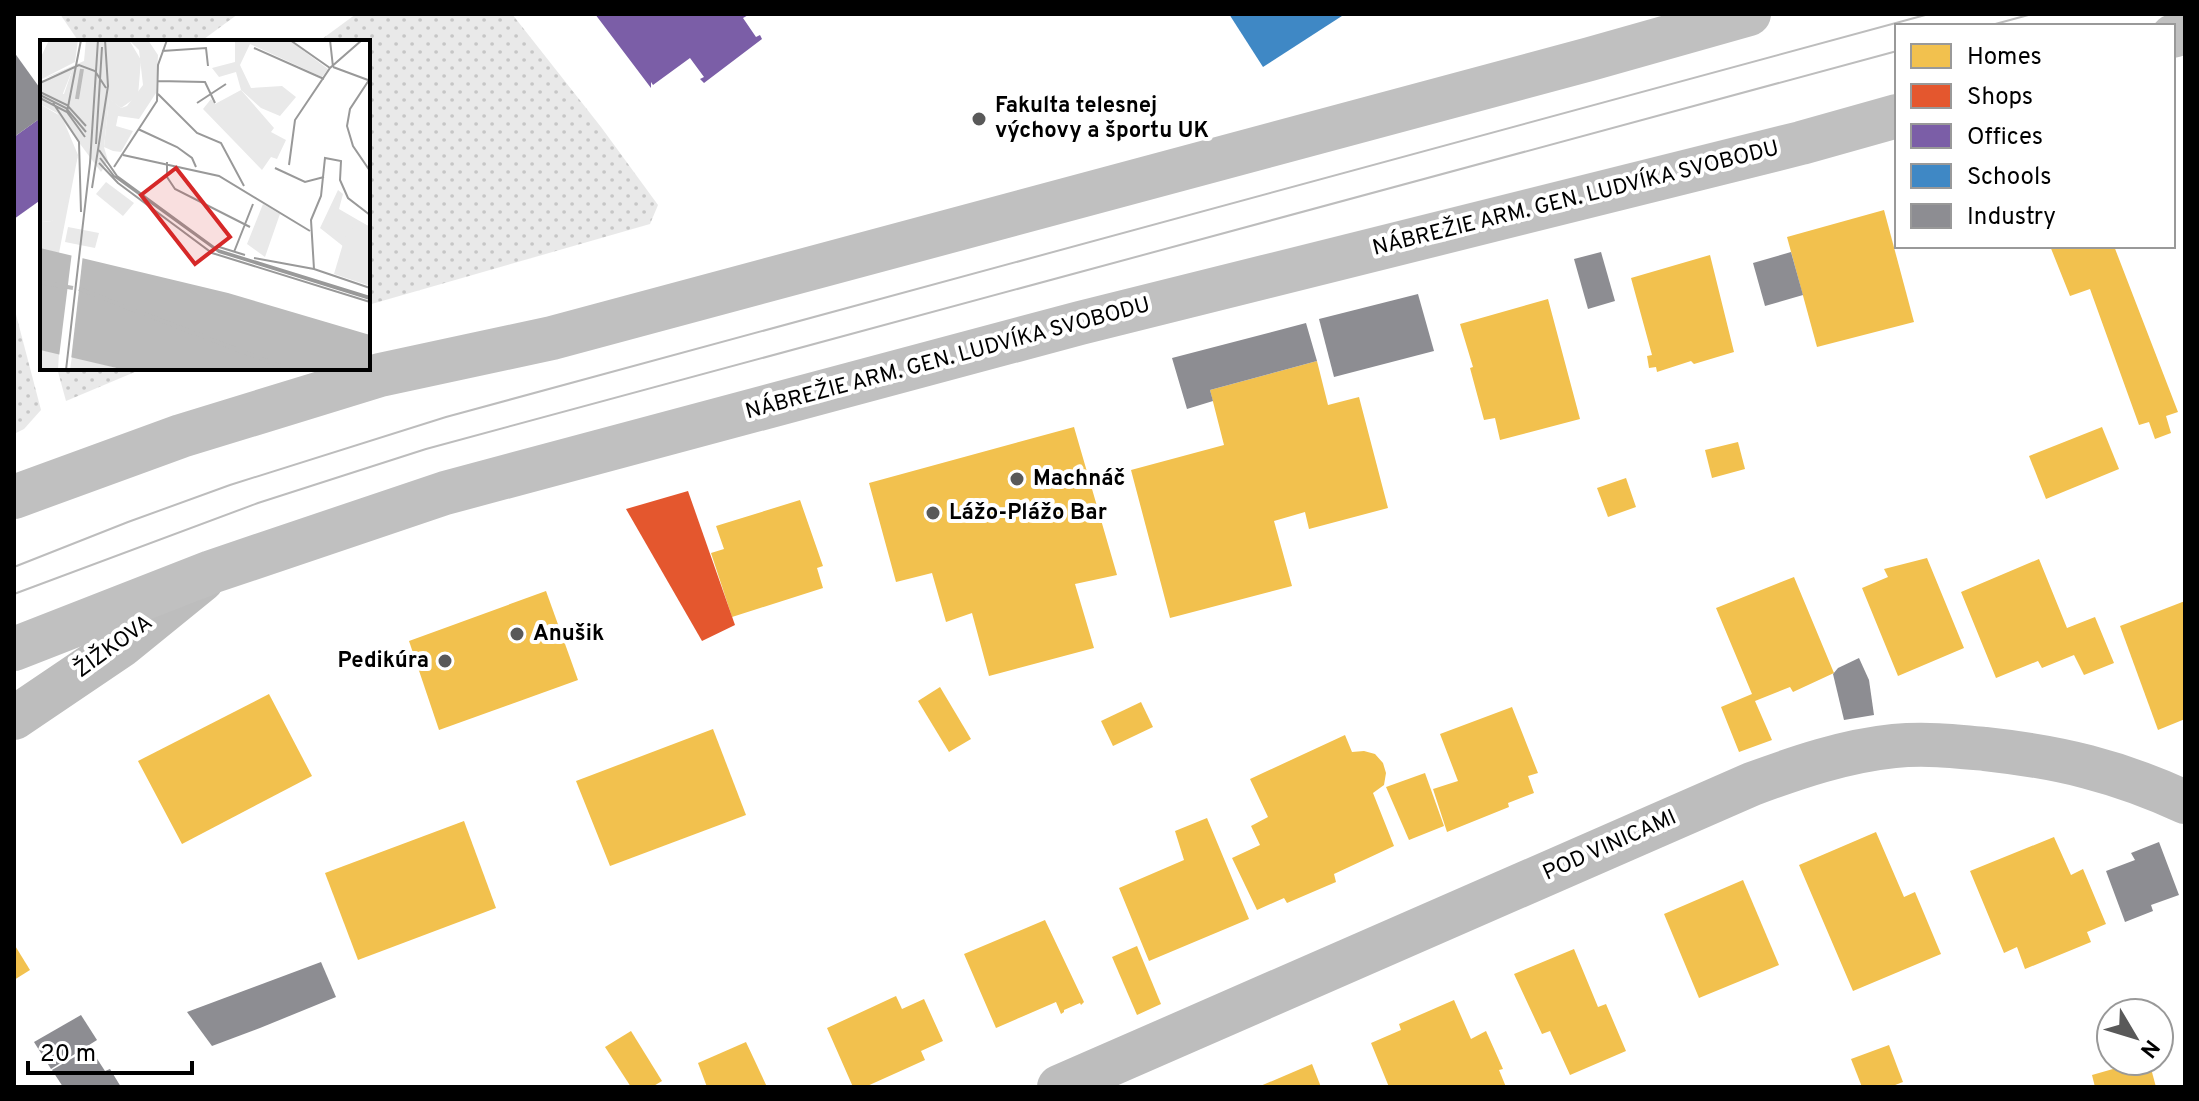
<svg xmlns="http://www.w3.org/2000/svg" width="2199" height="1101" font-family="Overpass,sans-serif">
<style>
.grass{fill:url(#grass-dots)}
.homes{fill:#f2c14e}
.shops{fill:#e4572e}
.offices{fill:#7b5ea7}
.schools{fill:#3f88c5}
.industry{fill:#8d8d92}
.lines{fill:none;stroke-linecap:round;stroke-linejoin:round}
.street{stroke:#bdbdbd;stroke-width:44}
.secondary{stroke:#c0c0c0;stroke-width:44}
.tram{stroke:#bdbdbd;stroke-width:2}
.poi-dot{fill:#595959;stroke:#fff;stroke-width:3}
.labels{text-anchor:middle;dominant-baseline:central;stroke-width:8;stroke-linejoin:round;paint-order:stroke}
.poi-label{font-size:22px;font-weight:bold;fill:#000;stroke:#fff;text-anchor:start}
.street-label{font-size:22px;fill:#000;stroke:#fff}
.inset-river{fill:none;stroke:#bbb;stroke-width:4}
.inset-road{fill:none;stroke:#999;stroke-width:2}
.view{fill:#d62828;fill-opacity:0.15;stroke:#d62828;stroke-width:4}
.inset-edge{fill:none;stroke:#000;stroke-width:4}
</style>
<defs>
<pattern id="grass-dots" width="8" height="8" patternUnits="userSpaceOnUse" patternTransform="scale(2)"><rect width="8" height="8" fill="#e9e9e9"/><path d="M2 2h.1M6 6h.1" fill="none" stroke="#c6c6c6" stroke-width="1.8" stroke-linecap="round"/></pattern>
</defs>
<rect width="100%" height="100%" fill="#fff"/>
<g class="grass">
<path d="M60,14H238L200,42H79Z"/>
<path d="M356,14H512L601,127L658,205L650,224L368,305V42H318Z"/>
<path d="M14,307L41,410L24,429L14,434Z"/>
<path d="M57,368H141L142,369L66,401Z"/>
</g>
<g class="homes">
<path d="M1884,210L1914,322L1817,347L1787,237Z"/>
<path d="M2050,246H2114L2178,412L2166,416L2171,433L2155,439L2149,422L2139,425L2090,289L2070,296Z"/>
<path d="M1710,255L1734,352L1694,364L1691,361L1657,372L1656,367L1649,368L1647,356L1652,355L1631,278Z"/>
<path d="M1548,299L1580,419L1500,440L1495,418L1484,420L1470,368L1473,367L1460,324Z"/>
<path d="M1317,361L1328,405L1359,397L1388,508L1309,529L1305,512L1274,521L1292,586L1170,618L1131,470L1224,445L1210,390Z"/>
<path d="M1074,427L1117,575L1075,584L1094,648L989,676L972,613L946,622L932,573L896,582L869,483Z"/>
<path d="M2102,427L2119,469L2046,499L2029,456Z"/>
<path d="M1738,442L1745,469L1712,478L1705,450Z"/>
<path d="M1626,478L1636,507L1608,517L1597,488Z"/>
<path d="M800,500L823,566L817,568L823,588L732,617L711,553L724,549L716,526Z"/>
<path d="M1927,558L1964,648L1898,676L1862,588L1888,577L1884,569Z"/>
<path d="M2039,559L2067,628L2095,617L2114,663L2084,675L2074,655L2042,668L2038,661L1996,678L1961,592Z"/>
<path d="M1794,577L1834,673L1793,692L1790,687L1755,701L1772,740L1739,752L1721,707L1752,694L1716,608Z"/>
<path d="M546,591L578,680L439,730L409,641Z"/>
<path d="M2185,601V719L2158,730L2120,626Z"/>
<path d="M940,687L971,739L949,752L918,701Z"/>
<path d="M269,694L312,776L182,844L138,761Z"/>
<path d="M1141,702L1153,727L1113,746L1101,721Z"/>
<path d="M1512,707L1538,773L1528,776L1534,793L1508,803L1509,807L1447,832L1433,789L1458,781L1440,734Z"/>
<path d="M713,729L746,815L610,866L576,781Z"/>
<path d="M1345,735L1352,752L1364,751L1375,754L1383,763L1386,773L1384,785L1373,793L1394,846L1334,874L1336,882L1287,903L1284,898L1257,910L1232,858L1260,845L1251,826L1268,817L1250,779Z"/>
<path d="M1425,773L1444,826L1409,840L1386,787Z"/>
<path d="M1207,818L1249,919L1149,961L1119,888L1184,860L1175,831Z"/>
<path d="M464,821L496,908L358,960L325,873Z"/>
<path d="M1876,832L1904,897L1915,892L1941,954L1853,991L1799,865Z"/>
<path d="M2054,837L2071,875L2083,869L2106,924L2087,932L2091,942L2025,969L2017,947L2004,953L1970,871Z"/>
<path d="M1743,880L1779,965L1699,998L1664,914Z"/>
<path d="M1045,920L1084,1002L1081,1005L1080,1003L1064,1010V1012L1061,1014L1056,1002L996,1028L964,954Z"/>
<path d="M14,944L30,970L14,980Z"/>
<path d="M1137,946L1161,1004L1137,1015L1112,957Z"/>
<path d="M1574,949L1598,1007L1606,1004L1626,1051L1570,1075L1550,1031L1542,1034L1514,974Z"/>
<path d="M896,996L902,1009L924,999L943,1041L921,1051L925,1060L865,1087H853L827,1028Z"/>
<path d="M1454,1000L1471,1039L1486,1031L1503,1069L1499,1070L1506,1087H1389L1371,1043L1401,1030L1399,1024Z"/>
<path d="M631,1031L662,1081L652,1087H631L605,1047Z"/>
<path d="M746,1042L767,1087H707L698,1063Z"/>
<path d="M1889,1045L1903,1082L1890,1087H1862L1851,1059Z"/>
<path d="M2141,1061H2149L2156,1087H2095L2092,1075Z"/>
<path d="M1312,1064L1321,1087H1258Z"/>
</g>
<path class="shops" d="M688,491L735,625L702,641L626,509Z"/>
<g class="offices">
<path d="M595,14H750L743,18L756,37L760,35L762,39L704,83L700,79L704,77L690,58L653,85L651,82V88Z"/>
<path d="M39,119L42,123V199L14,219V137Z"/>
</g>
<path class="schools" d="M1229,14H1345L1263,67Z"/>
<g class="industry">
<path d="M14,52L42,91V117L14,137Z"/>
<path d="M1601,252L1615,301L1588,309L1574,259Z"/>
<path d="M1791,252L1803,295L1765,306L1753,263Z"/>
<path d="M1418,294L1434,351L1334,377L1319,319Z"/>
<path d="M1306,323L1317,361L1210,390L1213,401L1187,409L1172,358Z"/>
<path d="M1859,658L1869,680L1874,715L1844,720L1833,674L1838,668Z"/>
<path d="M2159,842L2179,895L2151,905L2153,911L2125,922L2106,871L2135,860L2131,853Z"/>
<path d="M321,962L336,997L260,1028L212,1046L187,1012Z"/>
<path d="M81,1015L97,1040L51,1069L34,1042Z"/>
<path d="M90,1048L105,1071L110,1069L121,1087H63L52,1070Z"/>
</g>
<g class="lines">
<g class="street">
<path d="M14,718L122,645L202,580"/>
<path d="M1059,1087L1752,784C1798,767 1845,751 1894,746C1925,743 1954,746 1985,749C2059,757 2118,771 2185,802"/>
</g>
<g class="secondary">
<path d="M2173,36L2185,32"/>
<path d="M14,497L181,436L380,375L552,338L1590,59L1749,14"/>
<path d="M14,649L211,572L445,493L1080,323L1801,143L1897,116"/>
</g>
<g class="tram">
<path d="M1988,26L2032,14"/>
<path d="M14,567L128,522L230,485L446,417L1929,14"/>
<path d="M14,594L258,503L426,449L1897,51"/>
</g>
</g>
<g class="poi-dot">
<circle cx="979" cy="119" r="8"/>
<circle cx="1017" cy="479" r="8"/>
<circle cx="933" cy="513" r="8"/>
<circle cx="517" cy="634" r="8"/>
<circle cx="445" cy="661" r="8"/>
</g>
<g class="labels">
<g class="poi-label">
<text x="995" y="106">Fakulta telesnej<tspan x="995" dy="25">výchovy a športu UK</tspan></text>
<text x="1033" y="479">Machnáč</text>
<text x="949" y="513">Lážo-Plážo Bar</text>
<text x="533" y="634">Anušik</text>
<text x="429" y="661" text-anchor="end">Pedikúra</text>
</g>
<g class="street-label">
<text transform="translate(1576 199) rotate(-14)">NÁBREŽIE ARM. GEN. LUDVÍKA SVOBODU</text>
<text transform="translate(948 359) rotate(-15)">NÁBREŽIE ARM. GEN. LUDVÍKA SVOBODU</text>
<text transform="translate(114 647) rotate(-36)">ŽIŽKOVA</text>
<text transform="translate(1610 846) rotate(-24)">POD VINICAMI</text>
</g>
</g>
<g transform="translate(40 40)">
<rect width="330" height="330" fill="#fff"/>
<path d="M46,0H89L101,20L98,56L81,68L69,59L64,107L68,121L61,132L17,73L0,64V50L24,54L33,28L0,40L44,21ZM38,115L19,213L1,209L0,182L12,181ZM66,142L94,163L83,176L56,154Z" fill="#e9e9e9"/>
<path d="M9,0H38L35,22L0,40V19ZM89,0H108L118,15L116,53L99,79L78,76L76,86L93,91L81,112L73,111L64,107L69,58L81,68L87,66L103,45L99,10ZM195,0H249L288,29L282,37L210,4L200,25L211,48L242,46L256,57L240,76L221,68L201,50L196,32L179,37L172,28L195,22ZM33,28L22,56L0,50V44ZM298,150L303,154L299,169L330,187L323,222L280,188ZM0,310L19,313L18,330H0ZM32,316L42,319L85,330H30Z" fill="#e9e9e9"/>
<path d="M223,164L240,174L225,217L207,204ZM319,181L330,187V246L294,234L305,197Z" fill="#e9e9e9"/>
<path d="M201,50L234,88L231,92L246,100L237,119L231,117L222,130L163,69L171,59L175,64ZM0,64L22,77L38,115L25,165L12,181L2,182Z" fill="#e9e9e9"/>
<path d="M28,187L59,193L55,208L25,202Z" fill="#e9e9e9"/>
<path d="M0,208L188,253L330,295V330H85L0,310Z" fill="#bbb"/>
<path d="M32,212L43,214L31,320L19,317Z" fill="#fff"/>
<path class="inset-river" d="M37,59L42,29M0,242L33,248M39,249L251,330"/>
<path class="inset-road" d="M250,0L290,28M290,0L293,27M214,8L284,39M122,11L166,8L168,26M293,27L328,40M329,40L310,69L307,86L313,106L330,131M118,41L165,42L175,63M0,43L39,25L55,31L66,48M0,52L27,65L46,86M118,54L157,93L181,103L204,146M0,55L26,68L46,92M0,58L27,72L45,97M13,63L39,102L41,172M157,63L186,44M27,72L41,0M98,89L137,107L152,118L156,127M56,104L62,7M59,110L77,136L178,210L330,257M83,115L179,136L270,191M60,118L74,136L179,212L330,259M127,122V137L135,149L210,187M59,123L78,143L172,213L330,262M249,125L255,80L290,28L322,0M74,127L117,61L118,25L127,0M235,128L265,142L284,137M52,148L68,46L65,0M176,206L205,215M194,212L213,164M214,218L274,229L330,248M274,229L271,180L281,156L285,118L301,121L300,140L308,158L330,175M26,330L50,123L58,0"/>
<path class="view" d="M136,128L190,197L155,224L101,155Z"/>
<rect width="330" height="330" class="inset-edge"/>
</g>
<rect width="2199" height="1101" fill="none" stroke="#000000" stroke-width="32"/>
<rect x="1895" y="24" width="280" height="224" fill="#ffffff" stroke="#999999" stroke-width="2"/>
<rect x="1911" y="44" width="40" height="24" fill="#f2c14e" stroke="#999999" stroke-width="2"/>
<text x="1967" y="64" font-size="24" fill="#000000">Homes</text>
<rect x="1911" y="84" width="40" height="24" fill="#e4572e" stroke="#999999" stroke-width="2"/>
<text x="1967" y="104" font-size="24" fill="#000000">Shops</text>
<rect x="1911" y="124" width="40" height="24" fill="#7b5ea7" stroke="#999999" stroke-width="2"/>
<text x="1967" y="144" font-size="24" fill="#000000">Offices</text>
<rect x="1911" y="164" width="40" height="24" fill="#3f88c5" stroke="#999999" stroke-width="2"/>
<text x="1967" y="184" font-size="24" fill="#000000">Schools</text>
<rect x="1911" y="204" width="40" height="24" fill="#8d8d92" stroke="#999999" stroke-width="2"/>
<text x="1967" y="224" font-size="24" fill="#000000">Industry</text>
<g transform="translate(2135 1037) rotate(128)"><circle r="38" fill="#ffffff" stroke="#999999" stroke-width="2"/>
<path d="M0-6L14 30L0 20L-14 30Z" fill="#595959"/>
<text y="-12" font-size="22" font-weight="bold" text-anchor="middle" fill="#000000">N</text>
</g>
<path d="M28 1061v12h164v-12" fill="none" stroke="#000000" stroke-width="4"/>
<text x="40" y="1061" font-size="24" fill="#000000" stroke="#ffffff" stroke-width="6" paint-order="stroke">20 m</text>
</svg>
